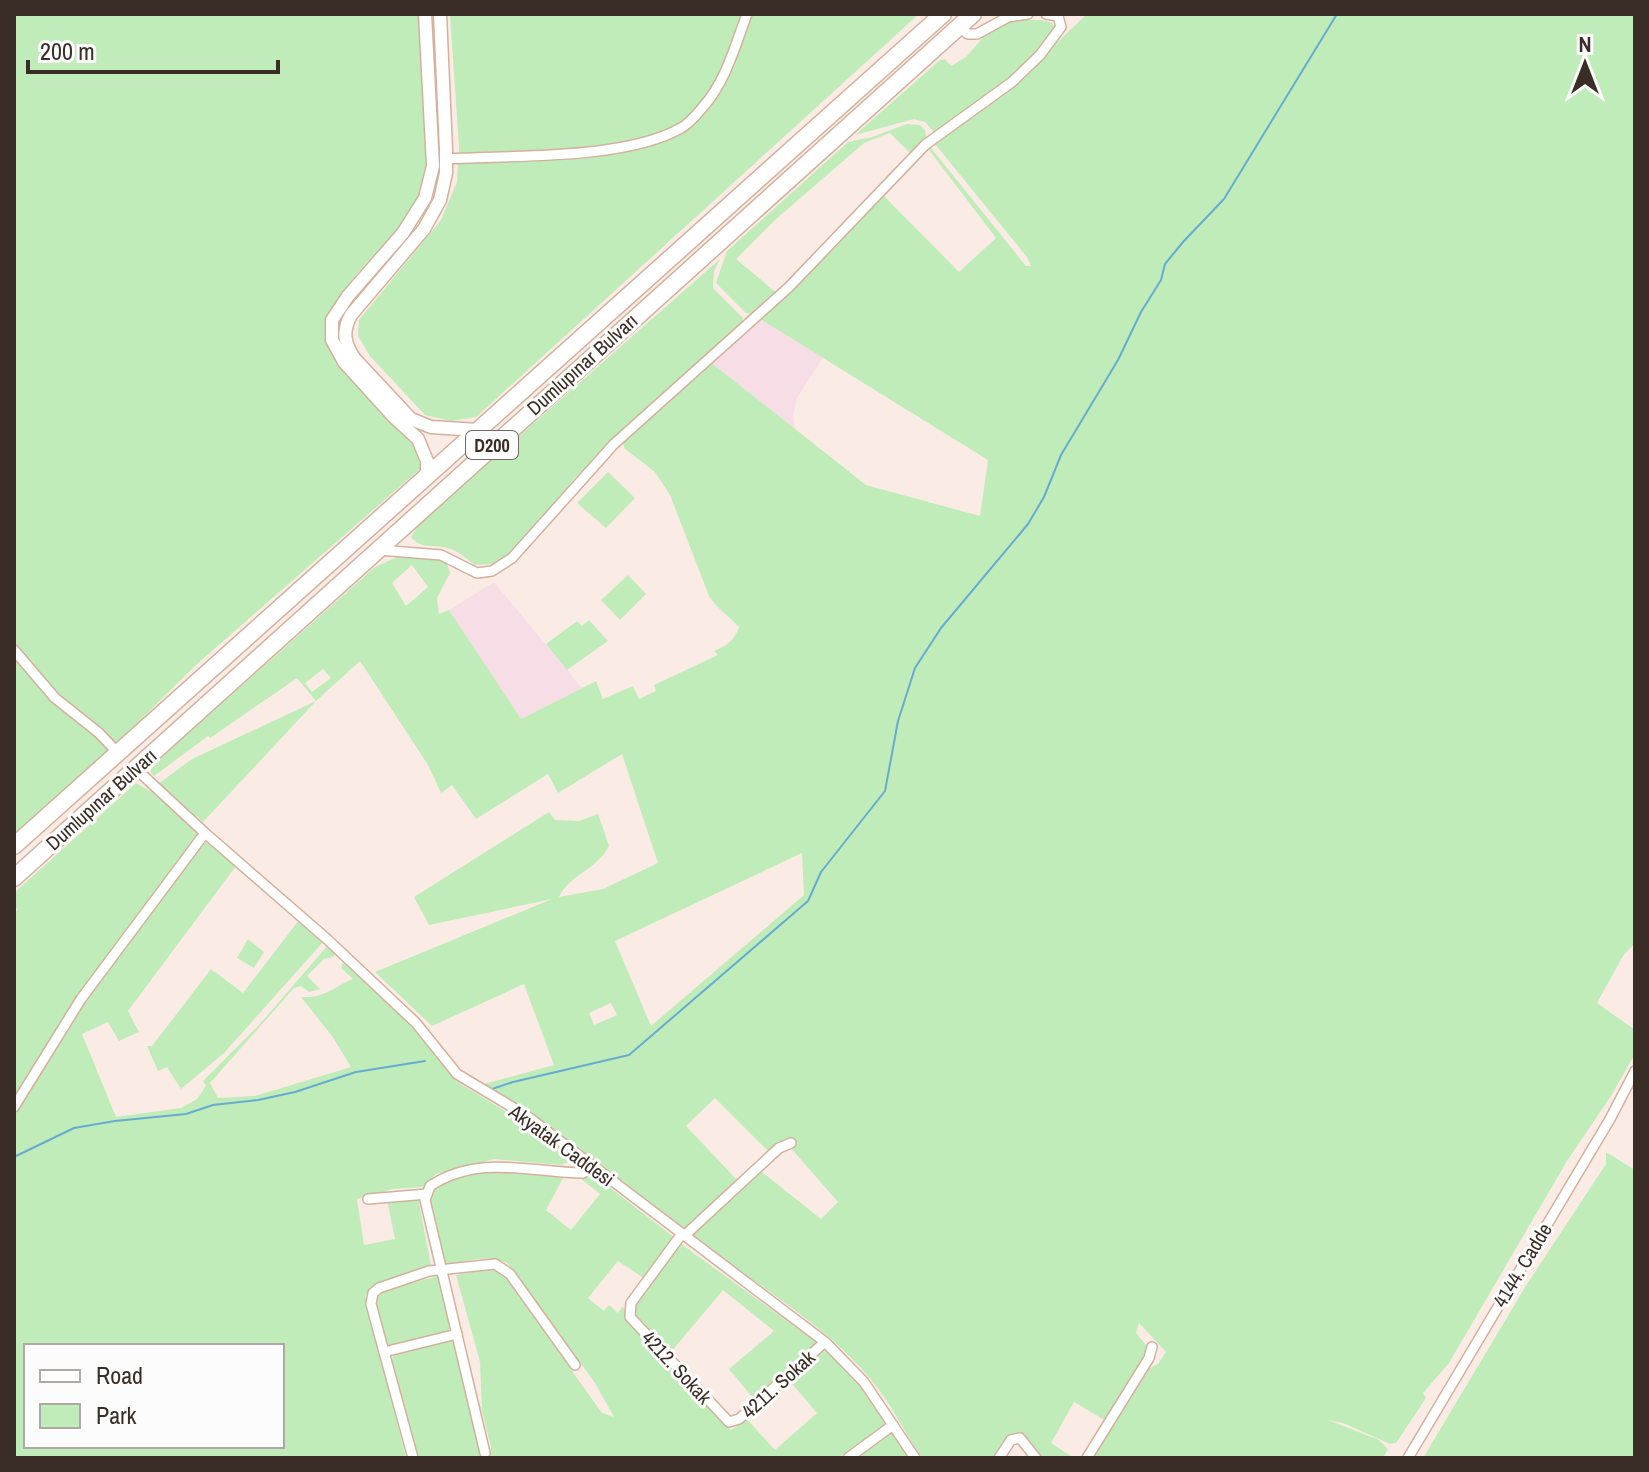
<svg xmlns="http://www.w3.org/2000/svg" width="1649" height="1472" font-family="'Archivo Narrow',sans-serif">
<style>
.industrial{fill:#f7dee6}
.green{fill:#c0ecba;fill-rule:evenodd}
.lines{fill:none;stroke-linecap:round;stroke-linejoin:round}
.stream{stroke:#67abd1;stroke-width:2}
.street-casing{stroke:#d3b19d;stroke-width:12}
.secondary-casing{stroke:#d3b19d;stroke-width:15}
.highway-casing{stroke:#d3b19d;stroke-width:19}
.street{stroke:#fff;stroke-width:9}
.secondary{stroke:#fff;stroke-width:12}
.highway{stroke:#fff;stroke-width:16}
.labels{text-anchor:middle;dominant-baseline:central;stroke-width:6;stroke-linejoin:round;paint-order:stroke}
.shield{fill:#fcfcfc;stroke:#746b66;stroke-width:2}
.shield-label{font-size:18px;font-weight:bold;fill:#3a2d25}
.street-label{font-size:20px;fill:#3a2d25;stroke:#fcfcfc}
</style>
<rect width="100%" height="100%" fill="#faece4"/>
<g class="industrial">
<path d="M760,319L823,358L797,398L793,415L795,429L709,361Z"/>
<path d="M494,582L582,688L521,719L449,610Z"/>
</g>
<g class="green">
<path d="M14,14H418L428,157C425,178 418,203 405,220C379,255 304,310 335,358C354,388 392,417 418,442L422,455L421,468L196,665L122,738L14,836Z"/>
<path d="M450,14H919L476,417L451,421L425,415L370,356L358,336L359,320L441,220L457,182L459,147Z"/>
<path d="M1087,14H1635V943L1623,956L1597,1003L1635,1030V1054L1611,1096L1567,1161L1449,1363L1423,1393L1426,1398L1396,1443L1390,1444L1343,1423L1328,1420L1379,1440L1388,1449L1383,1458H1093L1150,1368L1158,1364L1166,1352L1139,1323L1136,1333L1146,1345L1147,1351L1106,1421L1074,1402L1051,1443L1074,1458H1041L1035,1449L1016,1436L996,1458H922C904,1431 889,1400 868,1376C821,1321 747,1278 688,1235L762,1172L821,1219L838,1202L789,1146L781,1153L768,1151L715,1098L686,1126L738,1181L685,1230L680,1231L480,1085L554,1065L524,984L432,1026L375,972L552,899L429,925L414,897L549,812L555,820L579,821L598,814L609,846C598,869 569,875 559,897L603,889L658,863L622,754L558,793L548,774L476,819L452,785L441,793L428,765L360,661L316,701L203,822L158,784L192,759L316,701L297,678L210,738L208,736L154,776L151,773V769L165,754L375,567L397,557L440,558L446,561L450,573L437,598L439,614L449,610L521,719L596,681L603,699L633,686L639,699L656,691L654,685L718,655L714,651C726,646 735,640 739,627C729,616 717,609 709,596L670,495L655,472L624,448L623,440L709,361L866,485L980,516L988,460L760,319L883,195L959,272L996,238L929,150L931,148L1026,266H1031L1027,257L935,144L1013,84ZM412,565L428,587L406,606L392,583ZM323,669L331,678L312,692L305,683ZM802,853L804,895L651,1026L615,941ZM611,1003L617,1015L594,1025L589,1013Z"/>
<path d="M1008,20H1042L1052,23L1055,27C1036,69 979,102 943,129L934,132L925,122L914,119L855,135L940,60L945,59L951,66L966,57L987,33Z"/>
<path d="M907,124L920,125L925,130L927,140L912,155L890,133L864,143L775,220L736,259L778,294L755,314L746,313L716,283L727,251L848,142L872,137Z"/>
<path d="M720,259L714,271L713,288L743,318L742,322L598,455L574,479L513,553L494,564L475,565C466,559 459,551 447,548C433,544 422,550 411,537L418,525Z"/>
<path d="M608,472L635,498L606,528L577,503Z"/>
<path d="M628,575L646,594L620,620L601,600Z"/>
<path d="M589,620L608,641L567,670L546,644L577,621L582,626Z"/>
<path d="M136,783L155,794L196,832V837L93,976L14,1104V916L18,908L14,910V893Z"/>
<path d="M208,842L236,866L128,1011L139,1032L119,1041L108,1022L82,1034L116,1117L181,1108L197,1099L206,1086L203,1081L260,1024L328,945L336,953L333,957L324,959L307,976L320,989L309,992L301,986L294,988L210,1083L218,1098L255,1096L351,1067L332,1036L301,997C326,998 331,988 353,979L341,968L343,962L401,1014L457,1082L548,1137L569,1157V1162L561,1165L494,1159L436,1174L422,1187L393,1189L357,1199L364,1245L395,1239L387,1200L418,1198L431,1265L379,1283L365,1295L406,1458H14V1116L107,969L202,845ZM26,1346H282V1446H26Z"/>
<path d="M299,920L324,941L224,1053L181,1089L167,1067L158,1071L147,1046H152L211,969L243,993Z"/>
<path d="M248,939L264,952L254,968L237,958Z"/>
<path d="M1606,1152L1635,1170V1458H1423L1527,1284L1606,1164Z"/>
<path d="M511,1169L563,1178L546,1210L571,1230L600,1194L580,1178L591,1173L675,1238L645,1279L618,1261L588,1298L604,1311L609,1305L618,1313L623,1306L628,1319L731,1430L743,1422L745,1417L775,1450L817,1413L788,1379L826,1350L864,1391L886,1424L838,1458H489L491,1447L482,1411L480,1362L456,1275L494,1268L505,1277L602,1413L614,1417L595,1383L508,1264C490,1253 465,1261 445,1266C440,1248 429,1222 429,1204C428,1173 489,1172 511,1169Z"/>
<path d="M680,1243L817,1343L753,1398L729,1369L774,1331L723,1290L671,1352L633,1317V1304Z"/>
<path d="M438,1276L450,1331L386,1347L375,1297L378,1292Z"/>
<path d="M453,1340L481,1458H417L391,1361L393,1356Z"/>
<path d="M892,1428L911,1458H851Z"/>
</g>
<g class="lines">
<g class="stream">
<path d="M492,1089L513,1082L629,1055L808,901L821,872L885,791L898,721L915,668L941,628L1028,524L1044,497L1061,455L1118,360L1141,312L1161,280L1165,264L1183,242L1224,199L1337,14"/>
<path d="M14,1157L74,1128L115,1121L186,1114L213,1105L258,1100L295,1092L356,1072L425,1061"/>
</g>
<defs>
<g id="street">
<path d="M958,27L968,34H977L1008,17L1028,14"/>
<path d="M446,159C511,155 625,160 681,128C689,124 697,114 703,107C726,81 735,46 747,14"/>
<path d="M379,550L441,555L477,573L492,571L512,558L614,444L789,287L925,145L1012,82L1040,55L1061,27L1058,16L1046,14"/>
<path d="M14,650L55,698L99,733L118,753"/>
<path d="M135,768L205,833L328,940L416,1023L457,1074L527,1116L825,1342L864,1382L915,1458"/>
<path d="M14,1107L81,999L205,833"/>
<path d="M368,1199L427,1194"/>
<path d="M681,1235L631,1303L630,1317L729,1422L739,1419L825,1342"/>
<path d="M684,1236L779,1148L791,1143"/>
<path d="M457,1334L384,1352L371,1304L373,1293L379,1288L429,1271L495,1264L510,1274L575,1365"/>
<path d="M384,1352L413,1458"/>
<path d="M485,1453L425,1200L430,1186C479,1154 529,1172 583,1173L592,1166"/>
<path d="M848,1458L893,1425"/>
<path d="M999,1458L1011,1440L1020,1438L1036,1458"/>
<path d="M1087,1458L1149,1358L1152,1347"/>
<path d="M1408,1458L1610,1119L1635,1071"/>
</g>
<g id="secondary">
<path d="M425,14L433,166L425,198L403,233L348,296L332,320V340L344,362L393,416L418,439L427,461V476"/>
<path d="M440,14L446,150V173L440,200L424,229L351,315C342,331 344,344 355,359L411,419L431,427L478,430"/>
</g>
<g id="highway">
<path d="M14,846L943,14"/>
<path d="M14,878L973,14"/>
</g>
</defs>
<use href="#street" class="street-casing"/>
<use href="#secondary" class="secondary-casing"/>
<use href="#highway" class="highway-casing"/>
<use href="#street" class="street"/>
<use href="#secondary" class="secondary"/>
<use href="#highway" class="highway"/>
</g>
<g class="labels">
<rect class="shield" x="466" y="431" width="52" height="28" rx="6"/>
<g class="shield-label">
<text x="492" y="445">D200</text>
</g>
<g class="street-label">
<text transform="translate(582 364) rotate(-42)">Dumlupınar Bulvarı</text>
<text transform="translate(101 799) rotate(-42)">Dumlupınar Bulvarı</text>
<text transform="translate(562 1145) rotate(36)">Akyatak Caddesi</text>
<text transform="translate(1522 1265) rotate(-59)">4144. Cadde</text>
<text transform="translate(677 1367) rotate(47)">4212. Sokak</text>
<text transform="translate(778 1384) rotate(-42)">4211. Sokak</text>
</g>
</g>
<rect width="1649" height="1472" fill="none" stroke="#3a2d25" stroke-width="32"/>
<rect x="24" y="1344" width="260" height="104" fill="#fcfcfc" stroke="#aea9a6" stroke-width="2"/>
<rect x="40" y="1370" width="40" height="12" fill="#ffffff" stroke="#aea9a6" stroke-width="2"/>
<text x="96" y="1384" font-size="24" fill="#3a2d25">Road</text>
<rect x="40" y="1404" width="40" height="24" fill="#c0ecba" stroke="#aea9a6" stroke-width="2"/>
<text x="96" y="1424" font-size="24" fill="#3a2d25">Park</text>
<g transform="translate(1585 64)" stroke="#fcfcfc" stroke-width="6" paint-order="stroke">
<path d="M0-6L14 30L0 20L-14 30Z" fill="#3a2d25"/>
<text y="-12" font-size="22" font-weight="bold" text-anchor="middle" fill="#3a2d25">N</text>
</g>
<path d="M28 60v12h250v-12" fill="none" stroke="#3a2d25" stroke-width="4"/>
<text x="40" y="60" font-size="24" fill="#3a2d25" stroke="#fcfcfc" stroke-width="6" paint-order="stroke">200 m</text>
</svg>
